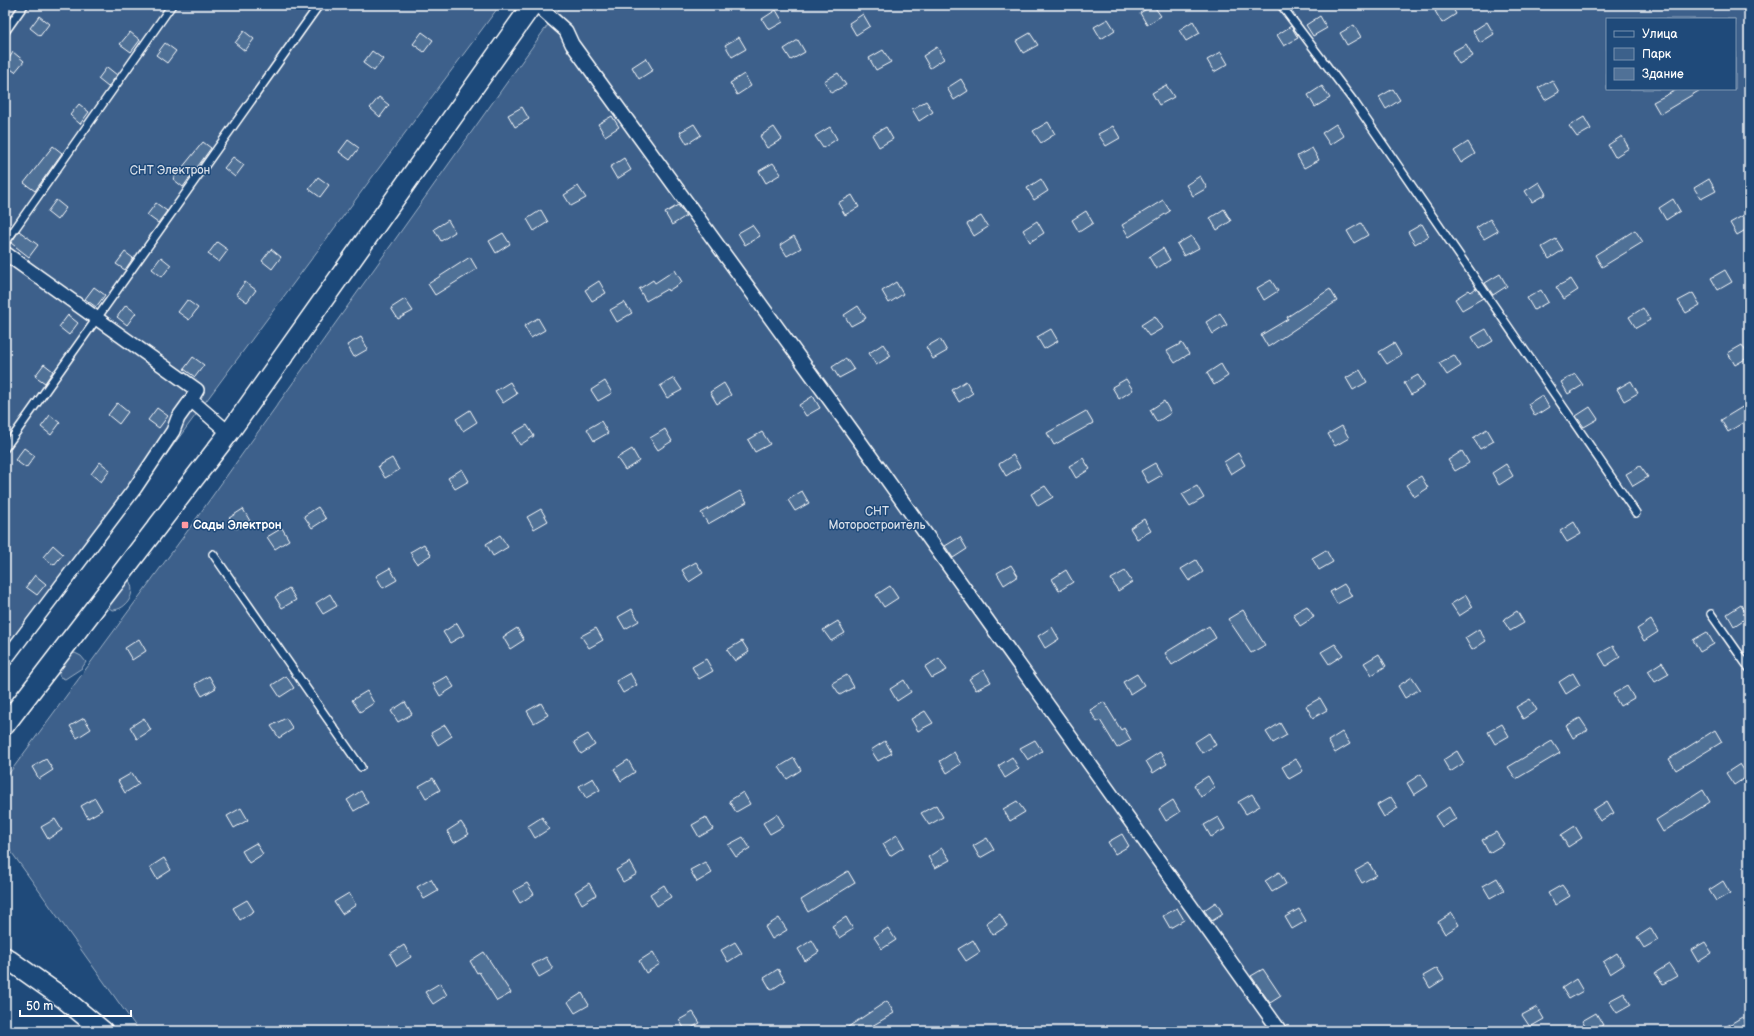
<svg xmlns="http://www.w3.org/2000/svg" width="1754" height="1036" font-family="'Balsamiq Sans',sans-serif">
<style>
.green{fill:#3c618b;stroke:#9eb0c5;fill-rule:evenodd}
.building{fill:#507197;stroke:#fff}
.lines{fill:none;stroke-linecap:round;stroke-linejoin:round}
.lane-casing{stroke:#fff;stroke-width:10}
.street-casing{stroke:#fff;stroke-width:16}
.secondary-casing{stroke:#fff;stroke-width:22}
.lane{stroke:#1f4a7a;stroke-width:7}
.street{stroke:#1f4a7a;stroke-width:13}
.secondary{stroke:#1f4a7a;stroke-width:19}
.poi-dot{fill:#ff9aa2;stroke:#1f4a7a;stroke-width:1.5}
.labels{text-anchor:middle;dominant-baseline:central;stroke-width:3;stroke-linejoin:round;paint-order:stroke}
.park-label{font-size:12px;fill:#d8dfe8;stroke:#1f4a7a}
.poi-label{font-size:12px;font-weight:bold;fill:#fff;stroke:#1f4a7a;text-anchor:start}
</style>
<rect width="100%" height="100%" fill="#1f4a7a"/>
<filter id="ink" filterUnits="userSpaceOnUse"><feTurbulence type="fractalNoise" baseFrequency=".025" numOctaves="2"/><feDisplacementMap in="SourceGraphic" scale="8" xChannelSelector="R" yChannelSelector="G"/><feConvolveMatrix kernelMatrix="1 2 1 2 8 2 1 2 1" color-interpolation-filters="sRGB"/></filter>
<g filter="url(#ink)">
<g class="green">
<path d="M5,5H500L5,672Z"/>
<path d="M562,5H1749V1031H139L5,843V779L186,533ZM1607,19H1735V89H1607Z"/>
<path d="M122,580H129C137,593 127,610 112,610L108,607Z"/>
<path d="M75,653L81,656L86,662L82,668L65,679L60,677L58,671L70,655Z"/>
</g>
<g class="building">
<path d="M1153,5L1161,16L1147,25L1140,13Z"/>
<path d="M1445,5H1451L1456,14L1442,23L1435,11Z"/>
<path d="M776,10L783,22L769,30L762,19Z"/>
<path d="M863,14L870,26L856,35L849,23Z"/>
<path d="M39,16L49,24L40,36L30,28Z"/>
<path d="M1320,16L1327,28L1313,36L1306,25Z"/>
<path d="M1108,19L1115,30L1101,39L1094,27Z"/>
<path d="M1193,21L1200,33L1186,41L1179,30Z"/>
<path d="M1487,22L1494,34L1480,43L1473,31Z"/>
<path d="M1354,25L1361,37L1347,45L1340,33Z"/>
<path d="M1291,26L1298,38L1284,46L1277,35Z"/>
<path d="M244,31L254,39L245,51L235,43Z"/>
<path d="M130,32L140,40L131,52L120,44Z"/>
<path d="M422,32L433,40L424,52L413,44Z"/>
<path d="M1030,33L1038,45L1023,53L1016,41Z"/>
<path d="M739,37L746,49L732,57L725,45Z"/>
<path d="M798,40L805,52L791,60L784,49Z"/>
<path d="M165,43L176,51L167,63L156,55Z"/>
<path d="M1466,44L1473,56L1459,64L1452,52Z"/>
<path d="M937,47L944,59L930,68L923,56Z"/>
<path d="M883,50L891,62L876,70L869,58Z"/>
<path d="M372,51L383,59L374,71L363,63Z"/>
<path d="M13,52L24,61L15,72L5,65Z"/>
<path d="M1221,52L1228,64L1214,72L1207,60Z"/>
<path d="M646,58L653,70L639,79L632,67Z"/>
<path d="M107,67L117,75L108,87L98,79Z"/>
<path d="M838,73L846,85L831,93L824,81Z"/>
<path d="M744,74L751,86L737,95L730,83Z"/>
<path d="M961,79L968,91L954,100L947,88Z"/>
<path d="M1552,80L1559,92L1545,100L1538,88Z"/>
<path d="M1166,85L1174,97L1159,105L1152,93Z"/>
<path d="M1322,86L1330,98L1315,107L1308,95Z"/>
<path d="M1393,89L1400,100L1386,109L1379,97Z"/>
<path d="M1678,89H1702L1660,114L1653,102Z"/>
<path d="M379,97L389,105L380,117L370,108Z"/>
<path d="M926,101L933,112L919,121L912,109Z"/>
<path d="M79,104L89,112L80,124L70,115Z"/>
<path d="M522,107L529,119L515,127L508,115Z"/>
<path d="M612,116L619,127L605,136L598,124Z"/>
<path d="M1584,117L1591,129L1577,137L1569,126Z"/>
<path d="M1048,122L1055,134L1041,143L1033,131Z"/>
<path d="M694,124L701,135L687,144L680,132Z"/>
<path d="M1336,124L1344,136L1330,145L1322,133Z"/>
<path d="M1113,126L1120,138L1106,146L1098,134Z"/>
<path d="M774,127L782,139L767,148L760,136Z"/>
<path d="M830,127L837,139L823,148L815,136Z"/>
<path d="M886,127L893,139L879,147L872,135Z"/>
<path d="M1622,136L1629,148L1615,157L1608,145Z"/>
<path d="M348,140L359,148L350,160L339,152Z"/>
<path d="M203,142L211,148L183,187L173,179Z"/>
<path d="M1468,142L1475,154L1461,163L1454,151Z"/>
<path d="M53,146L62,153L35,191L24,183Z"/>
<path d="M1312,148L1319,160L1304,168L1297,156Z"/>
<path d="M233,157L244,165L235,177L224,168Z"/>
<path d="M624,158L631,170L617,179L610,167Z"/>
<path d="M773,163L781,174L766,183L759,171Z"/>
<path d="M1200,176L1207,188L1193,196L1186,185Z"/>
<path d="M318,177L329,185L320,197L309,189Z"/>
<path d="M1041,179L1048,191L1034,200L1027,188Z"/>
<path d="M1709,179L1716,191L1701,199L1694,188Z"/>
<path d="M1539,182L1546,194L1532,202L1525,191Z"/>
<path d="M578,186L586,198L571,206L564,195Z"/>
<path d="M852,195L859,207L845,215L838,203Z"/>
<path d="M1673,199L1680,211L1666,220L1659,208Z"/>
<path d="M56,200L66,208L57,220L47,212Z"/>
<path d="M1163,200L1170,211L1129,237L1122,225Z"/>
<path d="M156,203L167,211L158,223L147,215Z"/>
<path d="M678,205L686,216L672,225L665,213Z"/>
<path d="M1224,209L1231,221L1217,230L1210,218Z"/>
<path d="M541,210L548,222L534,231L527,219Z"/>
<path d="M1086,211L1093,223L1079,232L1072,220Z"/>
<path d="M1744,215L1749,223V228L1737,235L1730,223Z"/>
<path d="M981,216L988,227L974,236L967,224Z"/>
<path d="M1490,219L1498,231L1484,239L1476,228Z"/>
<path d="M448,220L455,232L441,241L434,229Z"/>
<path d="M1037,221L1044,233L1030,242L1023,230Z"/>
<path d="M1361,223L1368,235L1354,243L1347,231Z"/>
<path d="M1422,224L1429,236L1415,244L1408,232Z"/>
<path d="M752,225L760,236L745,245L738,233Z"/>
<path d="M1635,230L1643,242L1602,267L1595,255Z"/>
<path d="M19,231L38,245L29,257L11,243Z"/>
<path d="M503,233L510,244L496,253L489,241Z"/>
<path d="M794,236L801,248L787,256L780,245Z"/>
<path d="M1191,236L1199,248L1184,256L1177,244Z"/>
<path d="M1556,239L1563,250L1549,259L1542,247Z"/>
<path d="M217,242L228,250L219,262L208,254Z"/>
<path d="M1163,248L1170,260L1156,269L1149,257Z"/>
<path d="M271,249L281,257L272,269L262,261Z"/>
<path d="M125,252L133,258L125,270L116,264Z"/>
<path d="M161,257L171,265L162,277L152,269Z"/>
<path d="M470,257L477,269L435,295L428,284Z"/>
<path d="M675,270L682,282L668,291L667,289L646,301L639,289L653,280L655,283Z"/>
<path d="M1725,270L1732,282L1718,290L1711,278Z"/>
<path d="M1500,274L1507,286L1493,295L1485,283Z"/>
<path d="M1571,279L1578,290L1564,299L1556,287Z"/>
<path d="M1271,280L1278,291L1264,300L1257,288Z"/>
<path d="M599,281L606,293L592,301L585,290Z"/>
<path d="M245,282L256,290L247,302L236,294Z"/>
<path d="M896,282L903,294L889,303L882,291Z"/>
<path d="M94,287L105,295L96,307L85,299Z"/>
<path d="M1476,288L1483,298L1462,310L1455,299L1469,290L1471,292Z"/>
<path d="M1330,289L1337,301L1268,347L1261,335L1288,319L1287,317Z"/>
<path d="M1541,290L1548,302L1534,310L1527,298Z"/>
<path d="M1693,293L1700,305L1686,313L1678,301Z"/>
<path d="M405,299L413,311L398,319L391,308Z"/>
<path d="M187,300L198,308L189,320L178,312Z"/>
<path d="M624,302L632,313L617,322L610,310Z"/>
<path d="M126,305L136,313L127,325L117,317Z"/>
<path d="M858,306L866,318L851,326L844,315Z"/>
<path d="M1643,308L1650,320L1636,328L1629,317Z"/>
<path d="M1220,313L1227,325L1213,334L1206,322Z"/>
<path d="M68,315L78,323L69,335L59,327Z"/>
<path d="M1155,316L1163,328L1149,336L1141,325Z"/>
<path d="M538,318L545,330L531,338L524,326Z"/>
<path d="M1051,329L1058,341L1044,349L1037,337Z"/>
<path d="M1486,329L1493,341L1479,349L1472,337Z"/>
<path d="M361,337L368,349L354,357L347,345Z"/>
<path d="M940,339L947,351L933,359L926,347Z"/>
<path d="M1182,343L1189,354L1175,363L1167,351Z"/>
<path d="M1394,343L1401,355L1387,364L1379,352Z"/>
<path d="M883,344L891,356L876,365L869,353Z"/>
<path d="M1742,345L1749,357L1735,365L1728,353Z"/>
<path d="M1454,355L1461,366L1447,375L1439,363Z"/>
<path d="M193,357L204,365L195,377L184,369Z"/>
<path d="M846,358L854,370L839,378L832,367Z"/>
<path d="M44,364L53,371L45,383L35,376Z"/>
<path d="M1221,364L1228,376L1214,385L1207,373Z"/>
<path d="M1360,370L1367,382L1353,390L1346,378Z"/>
<path d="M1575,374L1583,385L1568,394L1561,382Z"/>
<path d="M1418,375L1425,386L1411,395L1404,383Z"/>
<path d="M674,378L682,390L667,398L660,386Z"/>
<path d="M1126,379L1133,390L1119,399L1112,387Z"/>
<path d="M605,381L612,393L598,401L591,390Z"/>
<path d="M966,381L973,393L959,402L952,390Z"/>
<path d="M1631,381L1638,393L1624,401L1617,389Z"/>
<path d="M510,382L517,394L503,403L495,391Z"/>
<path d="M724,383L731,395L717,404L710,392Z"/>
<path d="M1542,395L1549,407L1535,416L1528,404Z"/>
<path d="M813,396L820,408L806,416L799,405Z"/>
<path d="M1164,401L1171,413L1157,422L1150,410Z"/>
<path d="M117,403L128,412L119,424L108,415Z"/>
<path d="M1749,403V419L1728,432L1721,420Z"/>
<path d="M1590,407L1598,419L1584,427L1576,416Z"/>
<path d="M157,408L168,416L159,428L148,420Z"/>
<path d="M470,410L477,422L463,431L456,419Z"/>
<path d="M1086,411L1093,423L1054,445L1047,433Z"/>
<path d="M50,415L60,423L51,435L41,427Z"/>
<path d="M601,421L608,433L594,441L587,429Z"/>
<path d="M527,425L534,436L520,445L513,433Z"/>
<path d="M1342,426L1349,438L1335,446L1328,434Z"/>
<path d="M665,429L672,441L658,450L650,438Z"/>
<path d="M1487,429L1494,441L1480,449L1473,438Z"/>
<path d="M762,432L770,444L755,452L748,440Z"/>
<path d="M24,448L35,456L26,468L15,460Z"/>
<path d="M632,449L639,461L625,470L617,458Z"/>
<path d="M1462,451L1469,463L1455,471L1448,460Z"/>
<path d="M1238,453L1245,465L1231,474L1224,462Z"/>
<path d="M1013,455L1020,467L1006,476L999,464Z"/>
<path d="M392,458L399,470L385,478L378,466Z"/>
<path d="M1083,458L1090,469L1076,478L1069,466Z"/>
<path d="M100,462L110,470L101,482L91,474Z"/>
<path d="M1155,463L1162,475L1148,483L1141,471Z"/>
<path d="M1506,464L1513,476L1499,485L1492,473Z"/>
<path d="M1640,466L1648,477L1633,486L1626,474Z"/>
<path d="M462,469L469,481L455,489L448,478Z"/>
<path d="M1421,476L1428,488L1414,497L1406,485Z"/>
<path d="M1045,486L1053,497L1038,506L1031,494Z"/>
<path d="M1197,486L1204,498L1190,506L1182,494Z"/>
<path d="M740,491L747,502L708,524L701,513Z"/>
<path d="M802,491L809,503L795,511L788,500Z"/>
<path d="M318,507L326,519L312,528L304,516Z"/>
<path d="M243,509L250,521L236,529L229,518Z"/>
<path d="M541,509L548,521L534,529L527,517Z"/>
<path d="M1144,519L1151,531L1137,539L1130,528Z"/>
<path d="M1574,522L1581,534L1567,542L1560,531Z"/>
<path d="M282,528L289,540L275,549L267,537Z"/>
<path d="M500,535L508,547L493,556L486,544Z"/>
<path d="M960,537L967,549L953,558L945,546Z"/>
<path d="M424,544L431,555L417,564L410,552Z"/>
<path d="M53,545L63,554L54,565L43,557Z"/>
<path d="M1326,550L1333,562L1319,570L1312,558Z"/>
<path d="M1196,560L1203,572L1189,581L1181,569Z"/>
<path d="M696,562L703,573L689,582L682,570Z"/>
<path d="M1011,565L1018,576L1004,585L997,573Z"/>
<path d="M390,568L397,580L383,588L376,576Z"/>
<path d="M1066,570L1073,582L1059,591L1052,579Z"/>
<path d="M1125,571L1132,582L1118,591L1111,579Z"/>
<path d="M35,575L46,584L37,595L26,587Z"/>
<path d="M1344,584L1352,596L1337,604L1330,592Z"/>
<path d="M890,586L898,598L884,607L876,595Z"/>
<path d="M289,588L296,600L282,608L275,597Z"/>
<path d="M330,594L337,606L323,614L316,603Z"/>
<path d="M1466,595L1473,607L1459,616L1451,604Z"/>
<path d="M1741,605L1748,617L1734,626L1727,614Z"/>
<path d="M1307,606L1314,617L1300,626L1293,614Z"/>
<path d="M632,609L639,621L625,629L618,617Z"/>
<path d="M1243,610L1265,645L1251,653L1228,619Z"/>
<path d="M1517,611L1524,623L1510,631L1503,620Z"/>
<path d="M1651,620L1658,632L1644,641L1637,629Z"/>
<path d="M838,621L845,633L831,641L823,630Z"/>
<path d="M457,623L464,635L450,643L443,632Z"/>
<path d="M1209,626L1216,638L1172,665L1165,653Z"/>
<path d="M1052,627L1059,639L1045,648L1038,636Z"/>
<path d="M517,628L524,640L510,649L503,637Z"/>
<path d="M596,628L603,640L589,648L581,636Z"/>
<path d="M1479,629L1486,641L1472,650L1465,638Z"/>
<path d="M1707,632L1714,644L1700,652L1693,640Z"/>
<path d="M139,639L146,651L132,660L125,648Z"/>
<path d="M742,641L749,652L735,661L727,650Z"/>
<path d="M1335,644L1343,655L1329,664L1321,652Z"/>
<path d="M1613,646L1620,657L1606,666L1599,654Z"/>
<path d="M1379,654L1386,666L1372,675L1364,663Z"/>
<path d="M939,658L947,670L932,678L925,667Z"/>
<path d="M706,659L713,671L699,679L692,667Z"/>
<path d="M1662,662L1669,674L1655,682L1648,671Z"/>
<path d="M984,670L991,682L976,690L969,679Z"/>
<path d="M630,673L637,685L623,693L616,681Z"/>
<path d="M1573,673L1580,685L1566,694L1559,682Z"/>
<path d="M1137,674L1144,685L1130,694L1123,682Z"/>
<path d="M847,675L854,687L840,695L832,683Z"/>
<path d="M209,676L216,688L202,696L195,684Z"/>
<path d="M286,676L294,688L280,697L272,685Z"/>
<path d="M447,676L454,687L440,696L433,684Z"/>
<path d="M1412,677L1420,689L1405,698L1398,686Z"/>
<path d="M904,680L911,692L897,701L890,689Z"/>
<path d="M1627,686L1634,698L1620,706L1613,694Z"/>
<path d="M367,691L374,703L360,712L352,700Z"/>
<path d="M1320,698L1327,710L1313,718L1306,706Z"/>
<path d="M1530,699L1537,710L1523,719L1516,707Z"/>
<path d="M405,702L412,714L398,722L391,711Z"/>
<path d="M1104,702L1121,730L1124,728L1131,740L1117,748L1100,720L1097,722L1090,710Z"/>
<path d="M541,703L548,715L534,723L527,711Z"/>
<path d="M925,711L933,723L918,731L911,719Z"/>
<path d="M84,718L91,729L77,738L70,726Z"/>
<path d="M144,718L151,730L137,739L130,727Z"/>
<path d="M286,718L293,729L279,738L271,726Z"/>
<path d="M1580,718L1588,730L1573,738L1566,726Z"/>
<path d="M1280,723L1287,735L1273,743L1266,732Z"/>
<path d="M1502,724L1509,736L1495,744L1488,732Z"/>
<path d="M445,725L452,736L438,745L431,733Z"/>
<path d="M1715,730L1722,742L1676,770L1669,759Z"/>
<path d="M1342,732L1350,744L1335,753L1328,741Z"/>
<path d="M1209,733L1216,745L1202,753L1195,742Z"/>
<path d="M588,734L595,745L581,754L574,742Z"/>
<path d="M1035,740L1042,751L1028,760L1020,748Z"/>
<path d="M885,741L892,753L878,761L871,750Z"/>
<path d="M1552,741L1560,753L1516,779L1508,767Z"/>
<path d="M1457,751L1464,763L1450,772L1443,760Z"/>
<path d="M954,752L961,764L947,773L940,761Z"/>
<path d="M1160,752L1167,764L1153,773L1146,761Z"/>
<path d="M1012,757L1019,769L1005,778L998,766Z"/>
<path d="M794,758L801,770L787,779L779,767Z"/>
<path d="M46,759L53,770L39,779L32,767Z"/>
<path d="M1296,759L1303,771L1289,779L1282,767Z"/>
<path d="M628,760L635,772L621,781L614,769Z"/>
<path d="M1740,764L1748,776L1734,785L1726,773Z"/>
<path d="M132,773L139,784L125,793L118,781Z"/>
<path d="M1421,774L1428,786L1414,795L1407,783Z"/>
<path d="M1208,776L1215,788L1201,797L1194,785Z"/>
<path d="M433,778L440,790L426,798L419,786Z"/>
<path d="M593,778L600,790L586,798L579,786Z"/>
<path d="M1703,790L1710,802L1663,832L1656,820Z"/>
<path d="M361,791L368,803L354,811L347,800Z"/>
<path d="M743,792L750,804L736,812L729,801Z"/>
<path d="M1252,794L1260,806L1246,814L1238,802Z"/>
<path d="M1391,797L1398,808L1384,817L1377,805Z"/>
<path d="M95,798L102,810L88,818L81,806Z"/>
<path d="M1173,800L1180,812L1166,821L1159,809Z"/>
<path d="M1017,801L1025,812L1010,821L1003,809Z"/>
<path d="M1607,801L1614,813L1600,821L1593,810Z"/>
<path d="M936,805L943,817L929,825L921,813Z"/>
<path d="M1449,807L1456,819L1442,827L1435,816Z"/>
<path d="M241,808L248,820L234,828L227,816Z"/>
<path d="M777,814L784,826L770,834L763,823Z"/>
<path d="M542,817L549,829L535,838L528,826Z"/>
<path d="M706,817L713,829L699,837L692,825Z"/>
<path d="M1218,817L1225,829L1211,837L1204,825Z"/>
<path d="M55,819L62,830L48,839L41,827Z"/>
<path d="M461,822L469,834L454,843L447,831Z"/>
<path d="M1575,826L1582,838L1568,847L1561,835Z"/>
<path d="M1496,832L1504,844L1489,853L1482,840Z"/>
<path d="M1122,834L1129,846L1115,854L1108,842Z"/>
<path d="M897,835L904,847L890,856L883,844Z"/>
<path d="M743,837L750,848L736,857L728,845Z"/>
<path d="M987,838L994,850L980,858L973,846Z"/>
<path d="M256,843L263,854L249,863L242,851Z"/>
<path d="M942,848L950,860L935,868L928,857Z"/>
<path d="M164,858L171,870L157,879L150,867Z"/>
<path d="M630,862L637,874L623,882L616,870Z"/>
<path d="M705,862L712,873L697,882L690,870Z"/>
<path d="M1369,863L1376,875L1362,883L1355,871Z"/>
<path d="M848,871L855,883L808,912L801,900Z"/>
<path d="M1279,872L1286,884L1272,892L1265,881Z"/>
<path d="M1497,878L1504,890L1490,898L1483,886Z"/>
<path d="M431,879L438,891L424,899L417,887Z"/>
<path d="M1723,881L1730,893L1716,901L1709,890Z"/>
<path d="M527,883L534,894L520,903L513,891Z"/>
<path d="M589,883L596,895L582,904L575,892Z"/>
<path d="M664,885L671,897L657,906L650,894Z"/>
<path d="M1562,885L1570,896L1555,905L1548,893Z"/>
<path d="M349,893L356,905L342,914L334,902Z"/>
<path d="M247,900L254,911L240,920L233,908Z"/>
<path d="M1216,902L1223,914L1212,921L1204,910Z"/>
<path d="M1177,908L1184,920L1170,928L1163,916Z"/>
<path d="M1299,909L1306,921L1292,929L1285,917Z"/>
<path d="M1452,913L1459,925L1445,934L1438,922Z"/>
<path d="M1000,914L1007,926L993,935L986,923Z"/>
<path d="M846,917L853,929L839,938L832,926Z"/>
<path d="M779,918L787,930L772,939L765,927Z"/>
<path d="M888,928L896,940L882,949L874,937Z"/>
<path d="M1651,928L1658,940L1644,948L1637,937Z"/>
<path d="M812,940L819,952L805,961L798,949Z"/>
<path d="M973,940L980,952L966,961L958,949Z"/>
<path d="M735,942L742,953L728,962L721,950Z"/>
<path d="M1705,942L1712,953L1698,962L1691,950Z"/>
<path d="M404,945L411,957L397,966L390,954Z"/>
<path d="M484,952L511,993L497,1001L479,972L477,973L470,961Z"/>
<path d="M653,952L660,964L646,973L639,961Z"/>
<path d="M1617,953L1624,965L1610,974L1603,962Z"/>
<path d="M546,957L553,969L539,977L532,965Z"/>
<path d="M1669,964L1677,976L1663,984L1655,973Z"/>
<path d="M1437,968L1444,979L1430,988L1423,976Z"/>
<path d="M778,969L785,981L771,990L764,978Z"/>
<path d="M1263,969L1281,996L1270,1003L1251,976Z"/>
<path d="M1576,979L1583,991L1569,999L1562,988Z"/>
<path d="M440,983L447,995L433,1004L425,992Z"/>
<path d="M582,993L589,1005L575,1013L568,1002Z"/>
<path d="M1624,993L1631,1005L1617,1013L1609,1001Z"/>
<path d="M887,1001L894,1013L872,1026L875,1031H842Z"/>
<path d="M1537,1007L1544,1019L1530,1027L1522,1015Z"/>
<path d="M693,1012L700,1023L686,1031L679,1020Z"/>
<path d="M1596,1013L1603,1025L1593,1031H1588L1582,1021Z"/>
<path d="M1742,1017L1749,1031H1719Z"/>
</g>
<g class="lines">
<defs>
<g id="lane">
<path d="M1281,5L1355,103L1636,513"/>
<path d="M5,32L24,5"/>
<path d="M5,243L172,5"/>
<path d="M5,448L319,5"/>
<path d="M213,554L361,767"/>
<path d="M1711,614L1749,668"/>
</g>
<g id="street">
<path d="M537,5L566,31L572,44L861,443L1280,1031"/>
<path d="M5,253L197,390L191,400L229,433"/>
<path d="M5,660L135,488L173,431L178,418L191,400"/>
</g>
<g id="secondary">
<path d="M5,725L229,433L532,5"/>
<path d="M5,957L63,998L103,1031"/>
</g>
</defs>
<use href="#lane" class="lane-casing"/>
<use href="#street" class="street-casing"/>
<use href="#secondary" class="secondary-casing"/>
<use href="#lane" class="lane"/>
<use href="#street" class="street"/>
<use href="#secondary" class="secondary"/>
</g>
</g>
<rect class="poi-dot" x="181" y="521" width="8" height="8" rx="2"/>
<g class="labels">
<g class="park-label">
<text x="170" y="170">СНТ Электрон</text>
<text x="877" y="511">СНТ<tspan x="877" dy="14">Моторостроитель</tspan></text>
</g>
<g class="poi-label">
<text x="193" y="525">Сады Электрон</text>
</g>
</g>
<rect width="1754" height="1036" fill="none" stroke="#1f4a7a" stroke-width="20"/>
<rect x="10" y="10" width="1734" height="1016" fill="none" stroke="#fff" stroke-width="1.5" filter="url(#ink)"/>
<rect x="1606" y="18" width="130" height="72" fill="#1f4a7a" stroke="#7992af"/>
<rect x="1614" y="31" width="20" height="6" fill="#1f4a7a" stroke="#7992af"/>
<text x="1642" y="38" font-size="12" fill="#ffffff">Улица</text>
<rect x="1614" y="48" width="20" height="12" fill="#3c618b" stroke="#7992af"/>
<text x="1642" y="58" font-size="12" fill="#ffffff">Парк</text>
<rect x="1614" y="68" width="20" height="12" fill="#507197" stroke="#7992af"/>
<text x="1642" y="78" font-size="12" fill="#ffffff">Здание</text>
<path d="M20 1010v6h111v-6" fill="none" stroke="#ffffff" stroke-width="2"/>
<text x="26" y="1010" font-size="12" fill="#ffffff" stroke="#1f4a7a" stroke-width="3" paint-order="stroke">50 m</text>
</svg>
